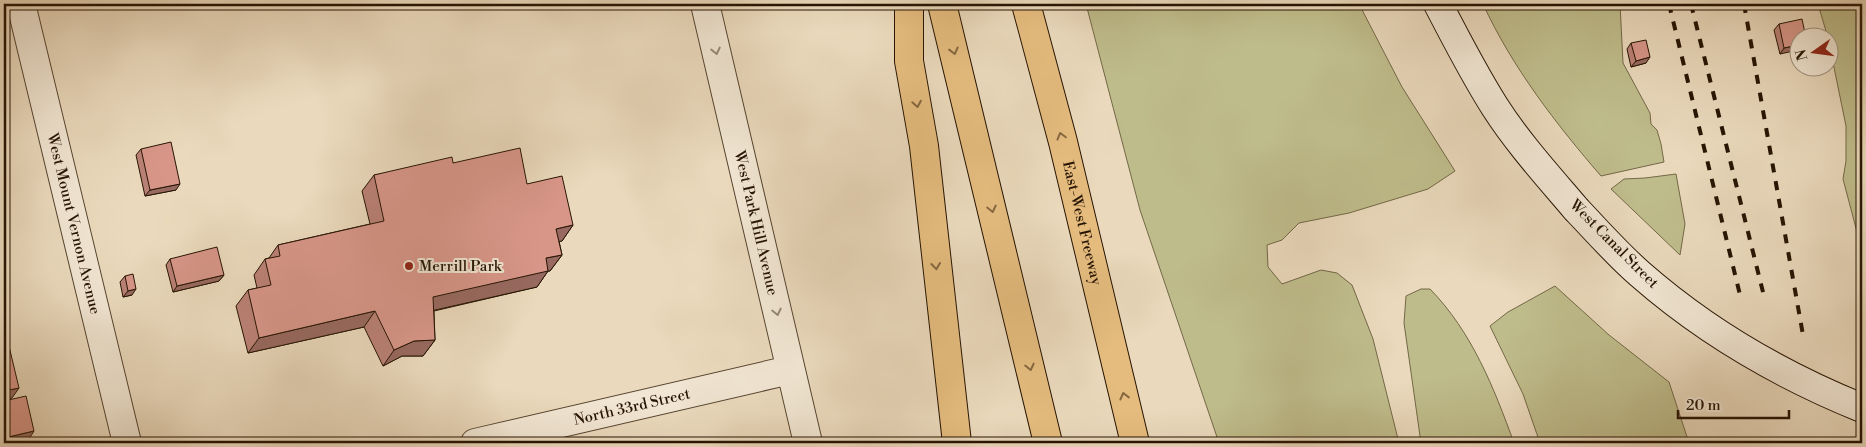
<svg xmlns="http://www.w3.org/2000/svg" width="1866" height="447" font-family="'Libre Bodoni',serif">
<style>
.green{fill:#bfbc8b;stroke:#726847}
.lines{fill:none;stroke-linecap:round;stroke-linejoin:round}
.street-casing{stroke:#574531;stroke-width:30}
.secondary-casing{stroke:#261403;stroke-width:30}
.highway-casing{stroke:#261403;stroke-width:30}
.street{stroke:#f1e6d3;stroke-width:28}
.secondary{stroke:#f1e6d3;stroke-width:28}
.highway{stroke:#e5bc7e;stroke-width:28}
.rail{stroke:#261403;stroke-width:4;stroke-dasharray:9 9;stroke-linecap:butt}
.secondary-bridge-casing{stroke:#261403;stroke-width:30;stroke-linecap:butt}
.secondary-bridge{stroke:#f1e6d3;stroke-width:28}
.wall{fill:#ba8176;stroke:#261403}
.shaded-wall{fill:#976960;stroke:#261403}
.building{fill:#d89689;stroke:#261403}
.oneway{stroke:#968875}
.oneway2{stroke:#866840}
.poi-dot{fill:#8f2418;stroke:#f1e6d3;stroke-width:2}
.labels{text-anchor:middle;dominant-baseline:central;stroke-width:4;stroke-linejoin:round;paint-order:stroke}
.street-label{font-size:15px;fill:#261403;stroke:#f1e6d3}
.poi-label{font-size:15px;fill:#261403;stroke:#f1e6d3;text-anchor:start}
</style>
<rect width="100%" height="100%" fill="#ead9bc"/>
<filter id="stains"><feTurbulence type="fractalNoise" baseFrequency=".004" numOctaves="4"/><feColorMatrix values="0 0 0 0 .2 0 0 0 0 .09 0 0 0 0 .02 0 0 0 .5 -.17"/></filter>
<radialGradient id="worn" r=".72"><stop offset=".6" stop-color="#630" stop-opacity="0"/><stop offset="1" stop-color="#630" stop-opacity=".3"/></radialGradient>
<g class="green">
<path d="M1086,4H1359L1402,87L1455,171L1428,189L1349,213L1299,223L1282,240L1267,245L1268,267L1282,284L1321,270L1337,273L1352,285L1373,339L1399,443H1219L1140,210Z"/>
<path d="M1483,4H1620L1623,63L1650,113L1651,124L1657,130L1661,144L1664,162L1601,176C1556,124 1512,67 1483,4Z"/>
<path d="M1818,4H1855L1862,33V251L1843,179L1846,161V126L1828,38Z"/>
<path d="M1676,174L1685,224L1680,255L1611,189L1624,179L1645,178Z"/>
<path d="M1555,286L1609,335L1669,382L1689,443H1540L1523,394L1490,326L1508,312Z"/>
<path d="M1421,289H1430C1472,332 1494,388 1514,443H1421L1404,323L1406,296Z"/>
</g>
<g class="lines">
<defs>
<g id="street">
<path id="s1" d="M21,4L127,443"/>
<path id="s2" d="M705,4L808,443"/>
<path id="s3" d="M475,443L790,370"/>
</g>
<path id="secondary" d="M1438,4C1456,39 1474,74 1495,107C1518,143 1548,176 1576,209"/>
<g id="highway">
<path d="M909,4V61L924,146L957,443"/>
<path d="M942,4L1048,443"/>
<path id="s4" d="M1026,4L1063,142L1135,443"/>
</g>
</defs>
<use href="#street" class="street-casing"/>
<use href="#secondary" class="secondary-casing"/>
<use href="#highway" class="highway-casing"/>
<use href="#street" class="street"/>
<use href="#secondary" class="secondary"/>
<use href="#highway" class="highway"/>
<g class="rail">
<path d="M1669,4L1741,299"/>
<path d="M1691,4L1764,296"/>
<path d="M1744,4L1803,335"/>
</g>
<defs>
<path id="secondary-bridge" d="M1576,209C1597,231 1617,254 1640,274C1705,331 1783,376 1862,408"/>
</defs>
<use href="#secondary-bridge" class="secondary-bridge-casing"/>
<use href="#secondary-bridge" class="secondary-bridge"/>
</g>
<g class="wall">
<path d="M1855,4H1862V33Z"/>
<path d="M1779,24L1806,38L1780,54L1774,30Z"/>
<path d="M1631,43L1646,63L1631,67L1627,49Z"/>
<path d="M141,149L176,190L145,196L136,155Z"/>
<path d="M453,163L527,184L573,225L562,241H559L562,255L550,271H548L537,287L434,311L435,340L423,356H402L383,366L364,327L248,353L236,306L248,290L257,288L254,275L265,259L269,258L278,245L370,224L362,191L374,175Z"/>
<path d="M170,259L224,275L219,281L173,292L166,265Z"/>
<path d="M125,276L132,295L123,297L120,282Z"/>
</g>
<g class="shaded-wall">
<path d="M1798,45V50L1780,54L1784,48Z"/>
<path d="M1650,57L1646,63L1631,67L1636,61Z"/>
<path d="M180,184L176,190L145,196L150,190Z"/>
<path d="M573,225L562,241L544,244L556,229Z"/>
<path d="M562,255L550,271H548L537,287L422,313L433,297L546,258Z"/>
<path d="M224,275L219,281L173,292L177,286Z"/>
<path d="M136,289L132,295L123,297L128,291Z"/>
<path d="M375,311L364,327L248,353L259,338Z"/>
<path d="M435,340L423,356H402L383,366L394,350L414,341Z"/>
<path d="M19,388L12,398L4,400V391Z"/>
<path d="M34,431L27,442L20,443H4V438Z"/>
</g>
<g class="building">
<path d="M1802,19L1806,38H1798V45L1784,48L1779,24Z"/>
<path d="M1646,40L1650,57L1636,61L1631,43Z"/>
<path d="M171,142L180,184L150,190L141,149Z"/>
<path d="M520,148L527,184L562,176L573,225L556,229L562,255L546,258L548,271L433,297L435,340L414,341L394,350L375,311L259,338L248,290L271,285L265,259L280,256L278,245L384,221L374,175L452,157L453,163Z"/>
<path d="M217,247L224,275L177,286L170,259Z"/>
<path d="M133,274L136,289L128,291L125,276Z"/>
<path d="M8,342L19,388L4,391V343Z"/>
<path d="M26,396L34,431L4,438V401Z"/>
</g>
<defs><path id="oneway-chevron" d="M-2-3.5L2.5 0L-2 3.5" fill="none" stroke-width="1.6" stroke-linecap="round" stroke-linejoin="round" transform="scale(1.25)"/></defs>
<g class="oneway">
<use href="#oneway-chevron" transform="translate(716 51) rotate(77)"/>
<use href="#oneway-chevron" transform="translate(777 312) rotate(77)"/>
</g>
<g class="oneway2">
<use href="#oneway-chevron" transform="translate(954 51) rotate(76)"/>
<use href="#oneway-chevron" transform="translate(917 104) rotate(80)"/>
<use href="#oneway-chevron" transform="translate(1061 136) rotate(-105)"/>
<use href="#oneway-chevron" transform="translate(992 209) rotate(77)"/>
<use href="#oneway-chevron" transform="translate(936 266) rotate(84)"/>
<use href="#oneway-chevron" transform="translate(1030 367) rotate(77)"/>
<use href="#oneway-chevron" transform="translate(1124 396) rotate(-104)"/>
</g>
<circle class="poi-dot" cx="409" cy="266" r="5"/>
<g class="labels">
<g class="street-label">
<text stroke="none"><textPath href="#s1" startOffset="226">West Mount Vernon Avenue</textPath></text>
<text stroke="none"><textPath href="#s4" startOffset="226">East-West Freeway</textPath></text>
<text stroke="none"><textPath href="#s2" startOffset="225">West Park Hill Avenue</textPath></text>
<text transform="translate(1614 244) rotate(45)">West Canal Street</text>
<text stroke="none"><textPath href="#s3" startOffset="161">North 33rd Street</textPath></text>
</g>
<g class="poi-label">
<text x="419" y="266">Merrill Park</text>
</g>
</g>
<rect width="1866" height="447" fill="none" stroke="#ead9bc" stroke-width="20"/>
<rect x="5" y="5" width="1856" height="437" fill="none" stroke="#261403" stroke-width="2.5"/>
<rect x="10" y="10" width="1846" height="427" fill="none" stroke="#261403"/>
<g transform="translate(1814 52) rotate(256)"><circle r="24" fill="#f1e6d3" stroke="#a09280"/>
<path d="M0-4L9 19L0 12L-9 19Z" fill="#8f2418"/>
<text y="-8" font-size="14" font-weight="bold" text-anchor="middle" fill="#261403">N</text>
</g>
<path d="M1678 410v8h111v-8" fill="none" stroke="#261403" stroke-width="2.5"/>
<text x="1686" y="410" font-size="15" fill="#261403" stroke="#f1e6d3" stroke-width="4" paint-order="stroke">20 m</text>
<rect width="100%" height="100%" filter="url(#stains)"/>
<rect width="100%" height="100%" fill="url(#worn)"/>
</svg>
